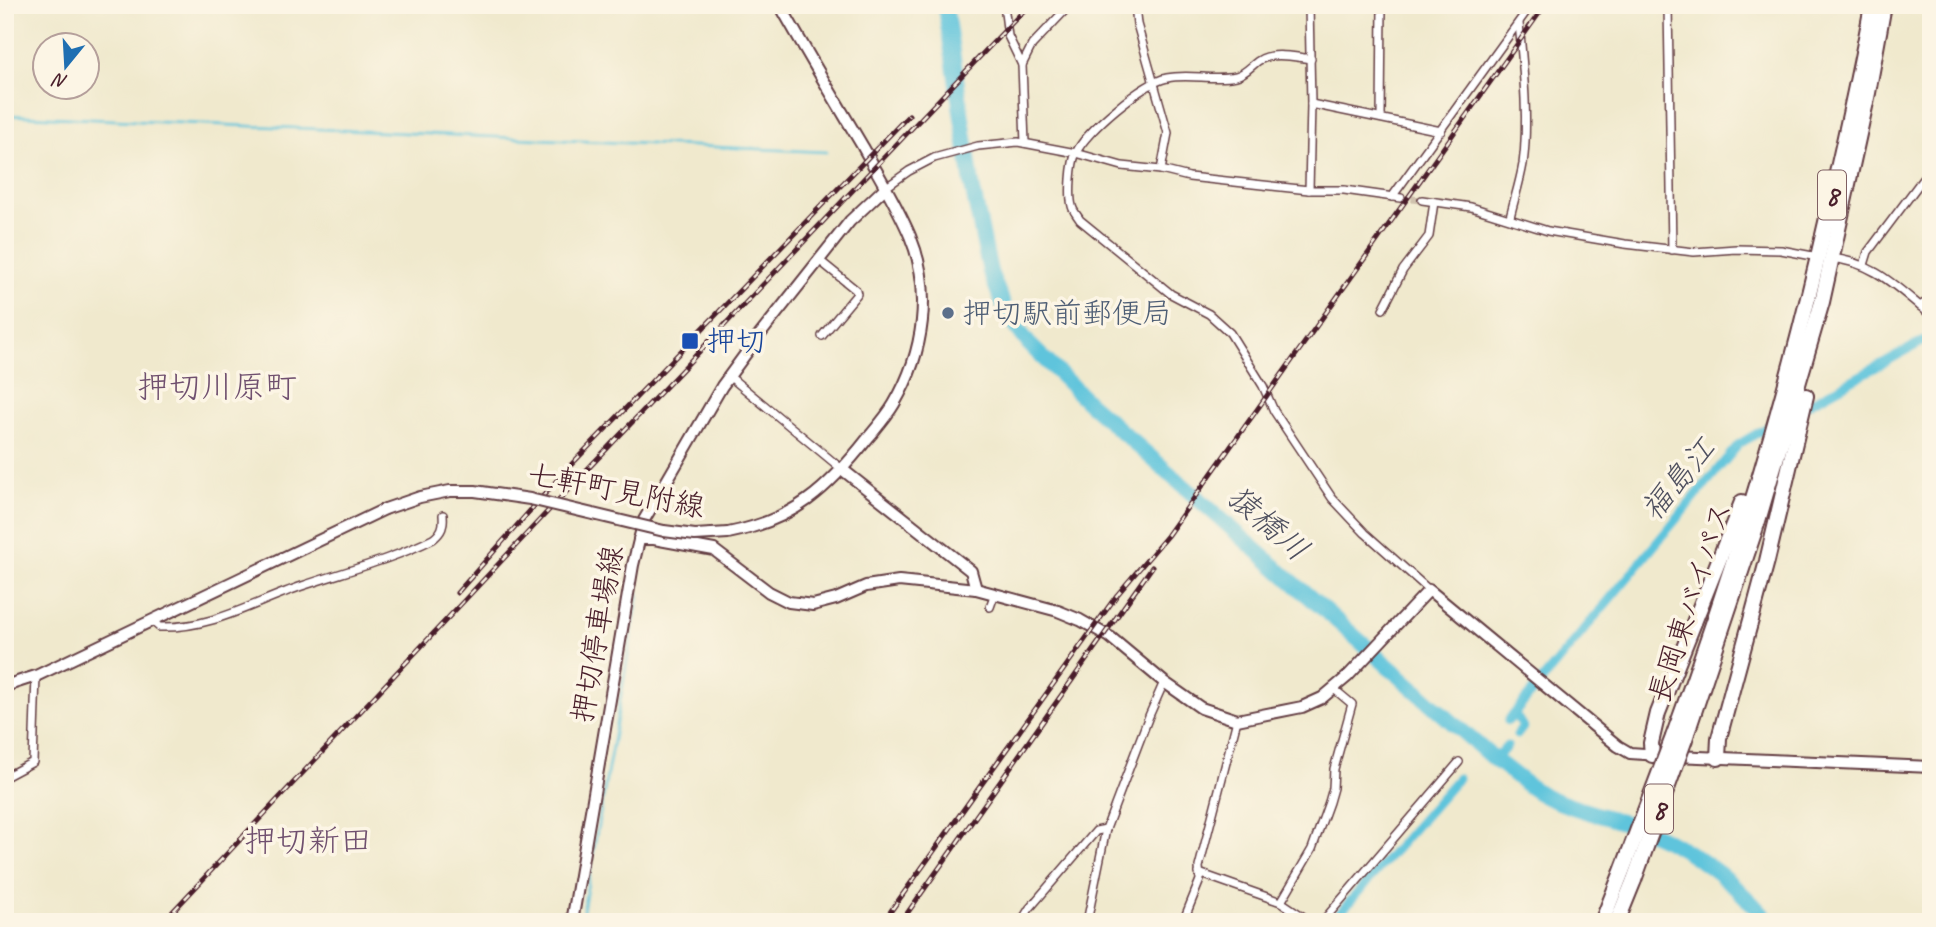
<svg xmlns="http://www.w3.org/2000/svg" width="1936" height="927" font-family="Caveat,'Klee One',sans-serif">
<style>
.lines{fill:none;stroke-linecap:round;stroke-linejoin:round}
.stream{stroke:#5fc4dc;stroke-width:2.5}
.canal{stroke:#5fc4dc;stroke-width:9}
.river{stroke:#5fc4dc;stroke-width:16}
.street-tunnel{stroke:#cfc1ad;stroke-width:7;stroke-dasharray:7 3.5;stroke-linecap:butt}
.street-casing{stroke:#633d43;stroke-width:10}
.secondary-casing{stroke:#633d43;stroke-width:14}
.highway-casing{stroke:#633d43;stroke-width:18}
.street{stroke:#fff;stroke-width:7}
.secondary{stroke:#fff;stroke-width:10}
.highway{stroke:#fff;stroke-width:14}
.rail-casing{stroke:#4a1f2b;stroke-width:5}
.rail{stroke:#fcf5e5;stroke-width:2.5;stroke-dasharray:8;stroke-linecap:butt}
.secondary-bridge-casing{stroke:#633d43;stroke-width:14;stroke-linecap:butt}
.highway-bridge-casing{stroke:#633d43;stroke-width:18;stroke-linecap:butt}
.secondary-bridge{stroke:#fff;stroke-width:10}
.highway-bridge{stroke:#fff;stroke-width:14}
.service-dot{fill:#5c6f8a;stroke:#fcf5e5;stroke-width:2.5}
.transit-dot{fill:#1a4fb4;stroke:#fcf5e5;stroke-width:2.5}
.labels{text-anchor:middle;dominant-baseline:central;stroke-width:7;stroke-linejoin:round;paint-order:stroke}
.shield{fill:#fcf5e5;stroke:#7f5f63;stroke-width:2}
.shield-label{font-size:28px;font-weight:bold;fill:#4a1f2b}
.service-label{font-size:30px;fill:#4e5e75;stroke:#fcf5e5;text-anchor:start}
.transit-label{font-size:30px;fill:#164399;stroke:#fcf5e5;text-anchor:start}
.street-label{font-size:30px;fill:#4a1f2b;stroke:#fcf5e5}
.neighbourhood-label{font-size:32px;fill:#70506f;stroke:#fcf5e5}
.water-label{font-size:32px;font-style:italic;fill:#505160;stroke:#fcf5e5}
</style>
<rect width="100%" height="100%" fill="#fcf5e5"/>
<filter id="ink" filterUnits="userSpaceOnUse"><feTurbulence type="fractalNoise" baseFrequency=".0143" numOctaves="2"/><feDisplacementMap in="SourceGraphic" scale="14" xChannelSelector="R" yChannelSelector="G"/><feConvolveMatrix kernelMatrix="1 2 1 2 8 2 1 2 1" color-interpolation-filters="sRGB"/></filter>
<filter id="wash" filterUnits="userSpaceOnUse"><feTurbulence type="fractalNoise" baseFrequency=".00686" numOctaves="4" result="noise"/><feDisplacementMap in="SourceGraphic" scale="28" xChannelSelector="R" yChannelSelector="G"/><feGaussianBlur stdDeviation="1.57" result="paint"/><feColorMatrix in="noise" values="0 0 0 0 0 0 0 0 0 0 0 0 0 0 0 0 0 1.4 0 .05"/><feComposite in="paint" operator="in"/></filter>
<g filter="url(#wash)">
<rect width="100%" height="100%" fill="#f0e9cd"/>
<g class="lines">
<g class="stream">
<path d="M5,115L827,152"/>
<path d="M581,922L639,593"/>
</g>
<g class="canal">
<path d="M1803,407L1931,337"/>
<path d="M1515,714L1523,727L1517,735"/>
<path d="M1508,721L1739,444L1776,422"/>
<path d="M1495,760L1507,746"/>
<path d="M1332,922L1458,778"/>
</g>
<path class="river" d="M945,5L973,191L990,272L1008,316L1029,344L1088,402L1495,760C1511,771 1526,786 1543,795C1569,808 1598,814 1625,823C1682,842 1730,876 1769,922"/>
</g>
</g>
<g filter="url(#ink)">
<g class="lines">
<path class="street-tunnel" d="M1401,198L1422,200"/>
<defs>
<g id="street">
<path d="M1004,5L1008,36L1022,65"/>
<path d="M1135,5L1137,24L1168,133L1161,170"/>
<path d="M1668,5L1672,250"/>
<path d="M1311,59C1295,57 1272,51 1258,61C1251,66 1245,74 1236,76C1214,81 1189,73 1167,78C1143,83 1086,131 1076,153C1071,163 1069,195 1072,206C1073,211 1077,215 1080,220L1171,294L1209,314L1230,333L1263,386L1274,411L1332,498L1365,533L1429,590"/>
<path d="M1311,104L1441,131"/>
<path d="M1381,118L1382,5"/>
<path d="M1025,143L1022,65L1032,45L1070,5"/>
<path d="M885,188L909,171L934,158L978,146L1018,142L1076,153L1122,166L1161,170L1189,177L1309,190H1344L1401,198"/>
<path d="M1309,190L1311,104L1309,5"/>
<path d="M1392,197L1531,5"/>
<path d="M1422,200L1471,207L1548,231L1625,244L1694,252L1736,249L1781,250L1818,257"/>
<path d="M1510,217C1514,200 1520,182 1523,164C1529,121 1523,66 1519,23"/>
<path d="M1830,258C1875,262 1897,288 1931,315"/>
<path d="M819,260L856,290L857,294L822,336"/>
<path d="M1864,265L1868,252L1931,168"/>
<path d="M1920,306L1931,299"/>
<path d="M1383,309L1403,270L1429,236L1434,202"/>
<path d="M729,376L843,470"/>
<path d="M990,607L995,593"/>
<path d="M151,620L159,627C212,629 254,602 302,586C346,571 391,560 433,539C442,532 444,526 443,515"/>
<path d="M5,777L33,762L36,676"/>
<path d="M1199,873L1281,902L1311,922"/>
<path d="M1281,902L1312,849L1329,802L1333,788L1334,769L1352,704L1334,689"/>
<path d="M1021,922L1029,909L1096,831L1106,829"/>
<path d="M1087,922L1106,829L1149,716L1164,682"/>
<path d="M1183,922L1200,880L1199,867L1237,720"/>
<path d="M1322,922L1459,762"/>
</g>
<g id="secondary">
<path d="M843,470L971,571L976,589"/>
<path d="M728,533C794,520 828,489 868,438C877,427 887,416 894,404C924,353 933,291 910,236C897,205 879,176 863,147C835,100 807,53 780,5"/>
<path d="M639,539H654L714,550L769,592L789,602L813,605L836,599L866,586L899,581L976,589L1058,611L1080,620L1110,637L1164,682L1201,708L1237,720L1302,707L1322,698L1347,677L1429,590L1618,746L1630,753L1659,755"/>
<path d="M5,686L36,676L385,509"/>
<path d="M1675,756L1931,767"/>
<path d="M572,922L633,565L644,520L722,386L758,337L850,221L885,188"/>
</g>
<g id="highway">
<path d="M1673,737C1740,556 1794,370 1835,182C1848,123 1862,64 1872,5"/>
<path d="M1685,739L1758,521L1822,302L1868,93L1884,5"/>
<path d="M1652,755L1651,743L1658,713L1742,502"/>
<path d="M1718,758L1719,738L1767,561L1806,396"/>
<path d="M1602,922L1621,874"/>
<path d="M1617,922L1634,880"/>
</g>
</defs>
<use href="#street" class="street-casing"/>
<use href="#secondary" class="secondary-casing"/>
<use href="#highway" class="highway-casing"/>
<use href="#street" class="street"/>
<use href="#secondary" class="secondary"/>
<use href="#highway" class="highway"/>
<defs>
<g id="rail">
<path d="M457,593L567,469L909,115"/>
<path d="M163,922L580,477L1029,5"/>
<path d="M883,922L1117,595L1167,536L1545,5"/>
<path d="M901,922L1152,567"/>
</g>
</defs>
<use href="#rail" class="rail-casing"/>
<use href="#rail" class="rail"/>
<defs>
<path id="secondary-bridge" d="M385,509L420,497L450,491H475L530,499L664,531L695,535L728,533"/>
<g id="highway-bridge">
<path d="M1621,874L1673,737"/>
<path d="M1634,880L1685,739"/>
</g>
</defs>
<use href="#secondary-bridge" class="secondary-bridge-casing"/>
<use href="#highway-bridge" class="highway-bridge-casing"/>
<use href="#secondary-bridge" class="secondary-bridge"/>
<use href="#highway-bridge" class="highway-bridge"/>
</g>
</g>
<circle class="service-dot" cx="948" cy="313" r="7"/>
<rect class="transit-dot" x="681" y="332" width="18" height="18" rx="3.5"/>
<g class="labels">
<g class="shield">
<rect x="1818" y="170.5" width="28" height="49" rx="5"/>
<rect x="1645" y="784.5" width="28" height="49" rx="5"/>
</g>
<g class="shield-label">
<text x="1832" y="195">8</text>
<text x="1659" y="809">8</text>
</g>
<g class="service-label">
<text x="962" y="313">押切駅前郵便局</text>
</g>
<g class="transit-label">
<text x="706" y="341">押切</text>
</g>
<g class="street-label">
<text transform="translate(616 490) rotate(11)">七軒町見附線</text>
<text transform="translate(1690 602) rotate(-72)">長岡東バイパス</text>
<text transform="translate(597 634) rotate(-80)">押切停車場線</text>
</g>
<g class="neighbourhood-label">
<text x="217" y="386">押切川原町</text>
<text x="308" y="840">押切新田</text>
</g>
<g class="water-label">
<text transform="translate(1678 479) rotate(-50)">福島江</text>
<text transform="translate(1268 523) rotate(41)">猿橋川</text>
</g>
</g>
<rect width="1936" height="927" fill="none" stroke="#fcf5e5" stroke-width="28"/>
<g transform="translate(66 66) rotate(198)"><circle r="33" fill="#fcf5e5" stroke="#b59f9b" stroke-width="2"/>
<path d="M0-5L12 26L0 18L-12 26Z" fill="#1f6fb2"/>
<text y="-10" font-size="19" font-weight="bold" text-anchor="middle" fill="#4a1f2b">N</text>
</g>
</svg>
